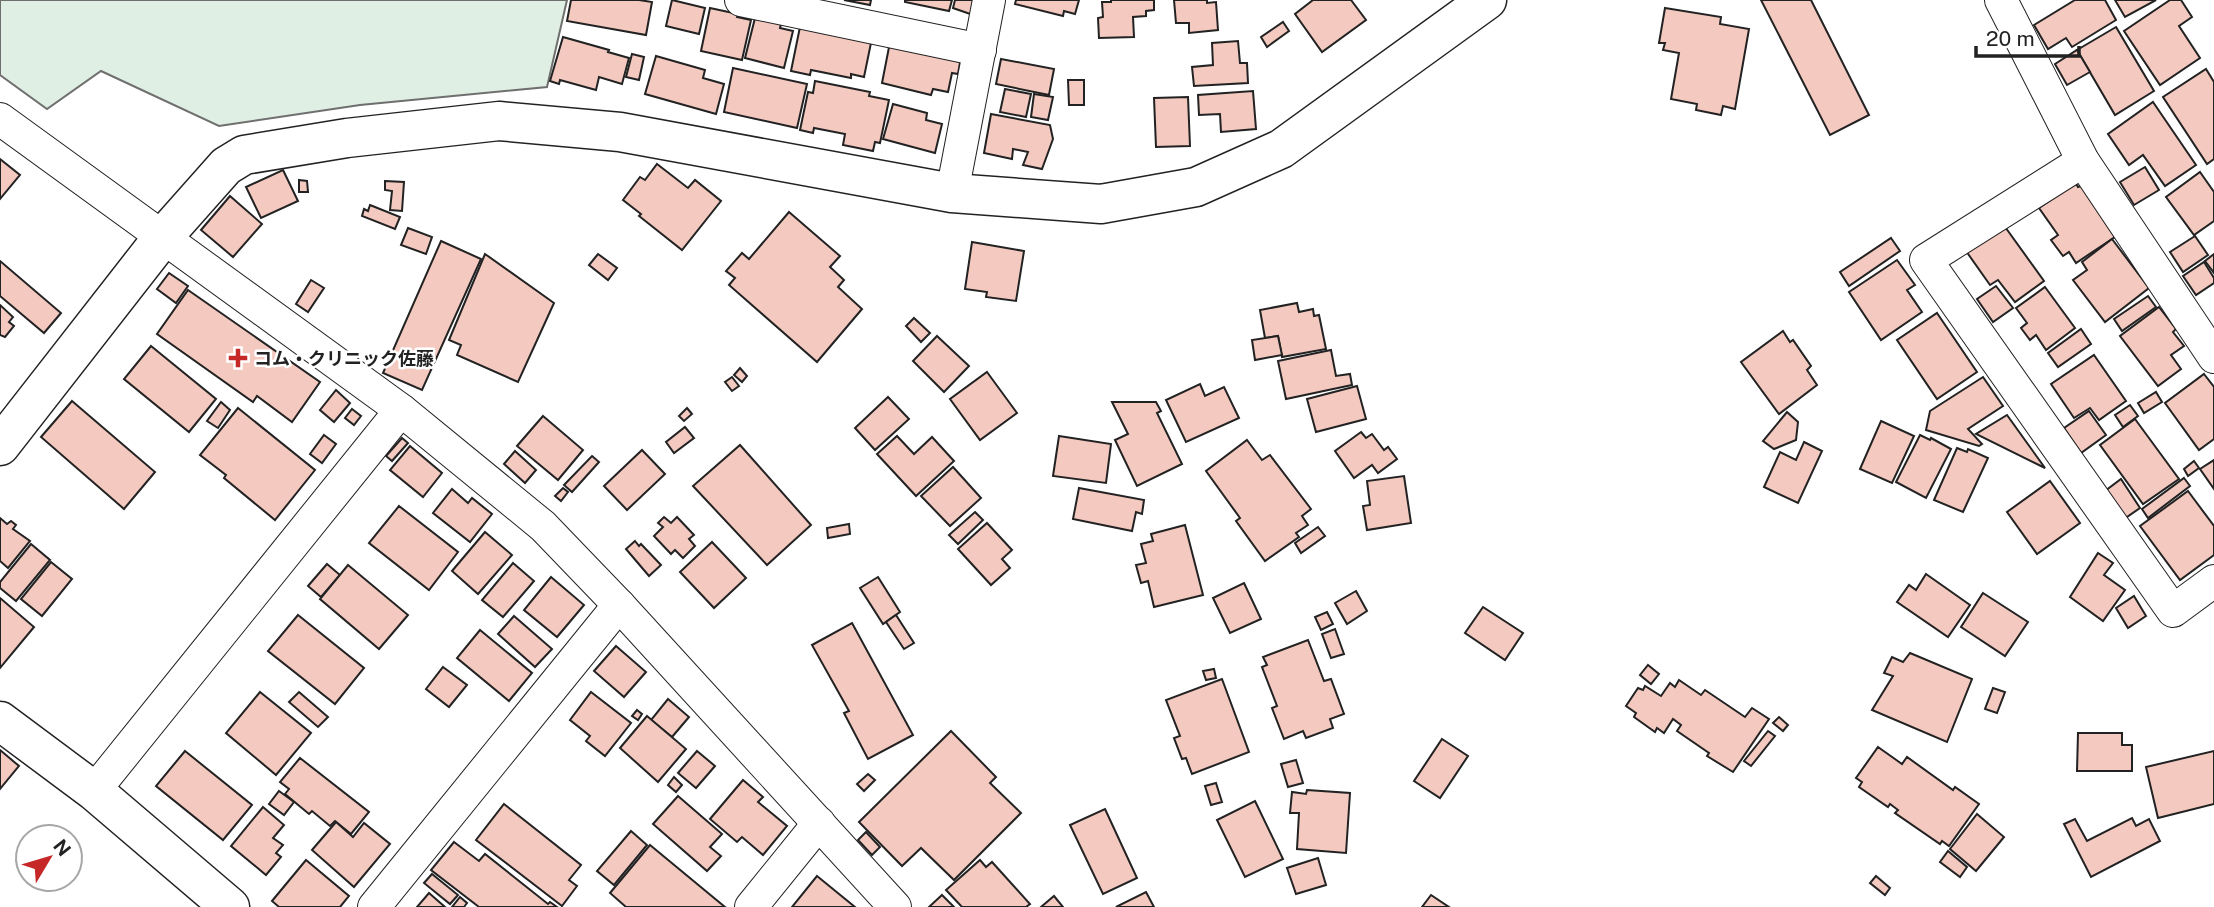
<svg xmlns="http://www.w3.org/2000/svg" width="2214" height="907" font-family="'Public Sans','Noto Sans JP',sans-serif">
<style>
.green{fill:#e0efe3;stroke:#6f6f6f;stroke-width:2}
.building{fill:#f3c9c0;stroke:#222;stroke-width:2}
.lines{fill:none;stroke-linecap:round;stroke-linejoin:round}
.minor-casing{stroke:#222;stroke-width:34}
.tertiary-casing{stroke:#222;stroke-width:41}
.minor{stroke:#fff;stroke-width:32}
.tertiary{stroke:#fff;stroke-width:38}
.poi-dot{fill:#c62828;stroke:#fff;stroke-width:2.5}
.labels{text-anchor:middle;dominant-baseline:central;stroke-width:5;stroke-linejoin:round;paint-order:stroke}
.poi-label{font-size:18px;font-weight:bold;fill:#222;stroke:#fff;text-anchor:start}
</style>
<rect width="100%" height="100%" fill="#fff"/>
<path class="green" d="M0,0H567L547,87L360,105L219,126L101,71L47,109L0,75Z"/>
<g class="building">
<path d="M571,0H639L652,2L646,35L567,21Z"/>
<path d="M672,0L705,8L699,34L666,26Z"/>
<path d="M844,0H871L870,5Z"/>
<path d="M905,0H952L949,11L905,2Z"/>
<path d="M955,0H977L973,15L953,8Z"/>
<path d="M1016,0H1079L1075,14L1064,11L1063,16L1015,4Z"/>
<path d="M1111,0H1154V10L1146,11V16L1133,17L1134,37L1099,38L1098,18L1103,17L1102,2H1111Z"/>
<path d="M1174,0H1207V3L1216,2L1218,30L1189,33V23H1176Z"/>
<path d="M1313,0H1351L1366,20L1322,52L1295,14Z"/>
<path d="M1761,0H1811L1869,115L1830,135Z"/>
<path d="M2075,0H2105L2116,20L2072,47L2066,38L2048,49L2034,25Z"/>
<path d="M2115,0H2156L2125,17Z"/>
<path d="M2170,0H2181L2192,17L2179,26L2200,58L2160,85L2124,31Z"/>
<path d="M710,8L738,14L737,17L751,20L742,60L701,51Z"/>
<path d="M1665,8L1721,17L1720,24L1749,29L1735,109L1723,106L1721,115L1696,110L1697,104L1671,99L1679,53L1663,50L1665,43H1659Z"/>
<path d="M756,14L782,20L780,28L793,31L784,68L745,58Z"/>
<path d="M801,22L872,38L864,77L851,74V78L811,70L810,75L791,71Z"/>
<path d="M1283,22L1289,31L1267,47L1261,37Z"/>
<path d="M2116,27L2154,91L2115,115L2077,50Z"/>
<path d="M563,37L609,50L608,52L629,58L622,84L599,77L596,90L560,80L559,84L550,81Z"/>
<path d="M1238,41L1240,63H1247L1248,83L1194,86L1192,67L1213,65L1212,43Z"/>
<path d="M890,42L961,57L958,74L952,73L948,92L933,89L931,95L882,83Z"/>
<path d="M2077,50L2090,72L2067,85L2055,64Z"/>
<path d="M632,54L644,57L639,80L626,77Z"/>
<path d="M656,56L705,70L703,78L724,84L716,114L645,94Z"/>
<path d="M1001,59L1054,69L1049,95L996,84Z"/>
<path d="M733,68L807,84L797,128L724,112Z"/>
<path d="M2206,69L2214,82V159L2207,164L2163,97Z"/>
<path d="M1068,80H1084V105H1069Z"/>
<path d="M815,81L870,92L869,96L889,100L880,143L875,142L873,151L843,145L845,134L814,128L813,133L800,130L808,92L813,93Z"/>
<path d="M1005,89L1031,94L1026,117L1000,112Z"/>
<path d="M1253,91L1256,129L1221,132L1220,114L1199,115L1198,95Z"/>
<path d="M1034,94L1053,97L1048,120L1031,117Z"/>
<path d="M1188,97L1190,146L1156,147L1154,98Z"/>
<path d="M2153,102L2196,165L2165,186L2143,155L2129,165L2108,134Z"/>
<path d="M893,104L927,113L926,120L942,124L935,153L883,139Z"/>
<path d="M991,114L1050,125L1053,139L1042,169L1023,165L1028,152L1013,149L1012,159L984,153Z"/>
<path d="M0,159L20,175L0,199Z"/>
<path d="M657,164L688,188L695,180L721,201L682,250L639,216L641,214L623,200L640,177L645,180Z"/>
<path d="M2145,167L2159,190L2134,205L2120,182Z"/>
<path d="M283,170L298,201L261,218L246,187Z"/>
<path d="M2200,172L2214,192V221L2194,235L2166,197Z"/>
<path d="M299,180L307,181L308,192H299Z"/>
<path d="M385,181L404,182L402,211L390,210L392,191L385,190Z"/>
<path d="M2075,182L2078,187L2081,186L2115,237L2076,263L2069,252L2063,256L2051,240L2058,235L2039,208L2055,197L2051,191Z"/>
<path d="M230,196L262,224L233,257L201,230Z"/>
<path d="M370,205L400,217L395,229L362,216L364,209L368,211Z"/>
<path d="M789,212L840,256L830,267L844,280L838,287L862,309L817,362L729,285L735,278L726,271L742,253L749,259Z"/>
<path d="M2003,224L2044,281L2015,302L1998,280L1990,285L1966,251Z"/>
<path d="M408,228L432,237L426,254L401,245Z"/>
<path d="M2195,236L2208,255L2183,272L2170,252Z"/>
<path d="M1891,238L1900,251L1849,286L1840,272Z"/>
<path d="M2112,239L2149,288L2105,322L2073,280L2087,270L2082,262Z"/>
<path d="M441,241L481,259L422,390L383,373Z"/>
<path d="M972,242L1024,251L1016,301L986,297L987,292L965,289Z"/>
<path d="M485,254L554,303L518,382L457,355L461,345L449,340Z"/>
<path d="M598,254L617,268L608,280L589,265Z"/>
<path d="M2214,254V273L2205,261Z"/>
<path d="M1897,260L1915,285L1907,290L1922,312L1881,340L1849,292Z"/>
<path d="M0,261L61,313L44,333L0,296Z"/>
<path d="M2204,262L2214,278V283L2196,295L2183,276Z"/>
<path d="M169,273L188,286L176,303L157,289Z"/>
<path d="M311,280L324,288L308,312L296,304Z"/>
<path d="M1996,286L2013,308L1993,322L1977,299Z"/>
<path d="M2045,287L2075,328L2046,350L2036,335L2030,340L2021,328L2027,323L2016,308Z"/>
<path d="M188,290L320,382L292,422L257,396L253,402L157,334Z"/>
<path d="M2148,296L2156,307L2122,331L2114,319Z"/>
<path d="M1297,303L1299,312L1313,309L1314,316L1319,315L1326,349L1282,357L1278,336L1265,338L1260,310Z"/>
<path d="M0,305L13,317L9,322L14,326L5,337L0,335Z"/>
<path d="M2159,307L2176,329L2173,332L2184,346L2171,355L2181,369L2158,386L2120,336Z"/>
<path d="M1937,313L1977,372L1937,399L1897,340Z"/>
<path d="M914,318L930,333L921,342L906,326Z"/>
<path d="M2081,329L2091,344L2058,367L2048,353Z"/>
<path d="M1783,331L1790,342L1793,340L1811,366L1807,370L1817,385L1779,414L1741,362Z"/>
<path d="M937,336L969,366L944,392L913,361Z"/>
<path d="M1278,336L1282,355L1255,360L1252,340Z"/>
<path d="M151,346L216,399L189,432L124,379Z"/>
<path d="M1331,350L1336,376L1350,374L1352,385L1286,399L1278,361Z"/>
<path d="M2094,355L2126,401L2099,420L2090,408L2074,418L2051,384Z"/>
<path d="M740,368L747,376L742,382L734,375Z"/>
<path d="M987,372L1017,413L980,440L950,399Z"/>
<path d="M2204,374L2214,387V439L2199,450L2165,403Z"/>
<path d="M732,377L739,386L732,391L725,382Z"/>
<path d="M1983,377L2003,406L1968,429L1982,444L1979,446L1926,430L1930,411Z"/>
<path d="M1200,384L1205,396L1224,387L1239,418L1186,442L1166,400Z"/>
<path d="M1357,386L1366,419L1316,432L1307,399Z"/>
<path d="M336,390L350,403L334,422L320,410Z"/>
<path d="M2156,392L2162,402L2144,413L2138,403Z"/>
<path d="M888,397L909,419L875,450L855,428Z"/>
<path d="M72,401L155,472L124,509L41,437Z"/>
<path d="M221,402L230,410L218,428L207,421Z"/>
<path d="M1112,402H1156L1161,411L1157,413L1182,464L1137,486L1115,440L1128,434Z"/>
<path d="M2130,405L2138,416L2123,427L2115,415Z"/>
<path d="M238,408L315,470L275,520L224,478L226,475L200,455Z"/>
<path d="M687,408L692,414L684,421L679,416Z"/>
<path d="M352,409L361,416L354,425L345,418Z"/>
<path d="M2089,411L2106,435L2081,453L2064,428Z"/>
<path d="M1787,412L1798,422L1796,440L1774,449L1763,441Z"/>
<path d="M2007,415L2045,468L1976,434Z"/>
<path d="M543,416L583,450L558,480L517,446Z"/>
<path d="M2135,419L2179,479L2143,504L2100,445Z"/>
<path d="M1881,421L1914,436L1892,483L1860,469Z"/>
<path d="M685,427L694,438L674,453L666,442Z"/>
<path d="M1361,432L1366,438L1372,434L1384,450L1388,447L1397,459L1378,473L1372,465L1354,478L1335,451Z"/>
<path d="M324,435L336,444L322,463L310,454Z"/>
<path d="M1920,435L1930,440L1931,438L1951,449L1926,498L1896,482Z"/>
<path d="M897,436L914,454L932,437L954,461L916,496L877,454Z"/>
<path d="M1059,436L1111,444L1106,483L1053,476Z"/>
<path d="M402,438L408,443L392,461L386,456Z"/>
<path d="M1247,440L1262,460L1270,455L1311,509L1302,516L1308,525L1296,533L1299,537L1265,561L1236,521L1240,518L1206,471Z"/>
<path d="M1804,442L1822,451L1798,503L1764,487L1780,452L1796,460Z"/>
<path d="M740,445L811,525L767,565L693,486Z"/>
<path d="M410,446L442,473L423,497L390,470Z"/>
<path d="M1957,448L1967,452L1968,449L1988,458L1963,512L1934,500Z"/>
<path d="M642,450L665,474L627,510L604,486Z"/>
<path d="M515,451L536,470L525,483L504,464Z"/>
<path d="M592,456L599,462L572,492L564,485Z"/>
<path d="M2214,460V489L2200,469Z"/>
<path d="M2194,461L2199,468L2188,476L2184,469Z"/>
<path d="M953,467L981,498L950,526L921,496Z"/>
<path d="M1404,476L1411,523L1367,530L1363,506L1370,505L1367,481Z"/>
<path d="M2184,478L2190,486L2148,518L2142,509Z"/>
<path d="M2121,479L2140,508L2124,519L2105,491Z"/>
<path d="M2050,481L2080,523L2037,554L2007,512Z"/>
<path d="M563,488L568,492L561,501L555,496Z"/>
<path d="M1079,488L1144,500L1142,514L1136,512L1132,531L1073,519Z"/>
<path d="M452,489L468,503L472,498L492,514L470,542L433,513Z"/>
<path d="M2188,491L2214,526V555L2180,580L2140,526Z"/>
<path d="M399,506L458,552L429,590L369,543Z"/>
<path d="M975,512L983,520L958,544L949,535Z"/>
<path d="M664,517L671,523L677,517L694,535L689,539L695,546L683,558L675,550L671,554L654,536L663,527L658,523Z"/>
<path d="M0,518L7,524L11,521L16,525L13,529L30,541L8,568L0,561Z"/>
<path d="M987,523L1012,550L1002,559L1010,568L991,585L958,549Z"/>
<path d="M849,524L850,534L828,538L827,528Z"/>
<path d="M1185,525L1203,595L1154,607L1148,581L1141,583L1136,565L1146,563L1141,544L1153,541L1151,534Z"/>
<path d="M1318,527L1325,536L1301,553L1295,543Z"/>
<path d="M485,532L512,555L478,594L452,571Z"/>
<path d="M635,541L639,546L641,544L661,565L649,576L626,549Z"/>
<path d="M712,542L746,578L714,608L680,572Z"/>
<path d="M31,544L50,560L16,601L0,588V582Z"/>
<path d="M2098,553L2113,563L2104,575L2125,590L2103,621L2070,597Z"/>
<path d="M51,562L72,579L42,616L21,599Z"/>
<path d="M513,563L534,581L503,617L482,600Z"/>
<path d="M327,564L340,575L321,597L308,586Z"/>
<path d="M348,565L408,615L379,649L320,599Z"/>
<path d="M1926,574L1970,605L1948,637L1897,602L1909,585L1916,590Z"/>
<path d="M551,577L584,605L557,637L524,610Z"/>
<path d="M878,577L900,612L883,624L860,588Z"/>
<path d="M1244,583L1261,619L1230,633L1213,598Z"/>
<path d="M1356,591L1367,611L1347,624L1335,603Z"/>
<path d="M1983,593L2028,622L2005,656L1961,627Z"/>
<path d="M2134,596L2146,616L2128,628L2116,608Z"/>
<path d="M0,598L34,627L0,668Z"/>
<path d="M1483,607L1523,633L1505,660L1465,633Z"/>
<path d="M1327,612L1333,624L1321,630L1315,617Z"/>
<path d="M298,615L364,668L335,704L268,651Z"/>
<path d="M896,615L914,643L904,649L886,622Z"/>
<path d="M514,616L552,649L535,667L498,634Z"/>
<path d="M852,623L913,735L868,759L844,713L849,711L812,645Z"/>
<path d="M1335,629L1344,654L1331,658L1322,634Z"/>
<path d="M480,630L532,673L509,701L457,658Z"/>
<path d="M1308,640L1324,681L1331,679L1344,714L1330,719L1333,728L1306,738L1303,731L1284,739L1272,708L1277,706L1262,667L1267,665L1263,657Z"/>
<path d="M616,646L646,672L624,697L594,671Z"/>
<path d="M1910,653L1972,679L1947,742L1872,710L1893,676L1884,673L1892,657L1903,662Z"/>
<path d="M1648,665L1659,674L1651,684L1640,675Z"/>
<path d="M443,667L467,685L449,707L426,689Z"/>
<path d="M1214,669L1216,678L1206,680L1203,671Z"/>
<path d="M1222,679L1249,752L1192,774L1186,758L1182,759L1174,738L1180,736L1166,700Z"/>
<path d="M1679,680L1701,695L1705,690L1745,717L1752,708L1769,719L1733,772L1707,756L1709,753L1677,731L1681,725L1673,719L1664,733L1657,728L1655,732L1634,717L1636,713L1626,706L1638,688L1643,690L1645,686L1661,696L1670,683L1675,687Z"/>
<path d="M1993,688L2005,692L1997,713L1985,709Z"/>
<path d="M260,692L311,733L276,775L226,733Z"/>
<path d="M299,692L328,717L318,727L289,702Z"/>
<path d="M591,692L631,723L605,756L586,741L590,736L570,720Z"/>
<path d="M668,699L689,717L672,737L651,720Z"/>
<path d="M637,710L642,714L638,720L632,716Z"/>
<path d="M647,716L686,749L658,782L620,748Z"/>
<path d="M1779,717L1788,725L1783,731L1773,723Z"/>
<path d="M951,731L996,777L990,783L1021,813L954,880L921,848L902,866L859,822Z"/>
<path d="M1768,731L1775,736L1751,766L1744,761Z"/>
<path d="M2078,733H2122V745H2132V771H2077Z"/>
<path d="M1442,739L1468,756L1440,798L1414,781Z"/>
<path d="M1878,747L1902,764L1907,757L1953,790L1955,787L1979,804L1949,846L1942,841L1940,844L1895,813L1898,810L1890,804L1888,807L1859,787L1862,782L1856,778Z"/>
<path d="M0,750L19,766L0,789Z"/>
<path d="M185,751L252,805L223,840L156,786Z"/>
<path d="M697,751L715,766L696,788L678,773Z"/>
<path d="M2214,751V804L2158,818L2146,767Z"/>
<path d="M300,758L369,812L351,834L335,821L330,826L312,811L309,814L285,794L289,789L280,782Z"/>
<path d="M1296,760L1303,783L1288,787L1281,764Z"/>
<path d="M868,774L875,780L864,791L857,784Z"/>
<path d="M674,777L682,785L676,792L668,785Z"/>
<path d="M743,780L763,797L758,802L787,826L763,855L742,837L737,842L710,819Z"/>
<path d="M1216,783L1222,802L1211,805L1205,786Z"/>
<path d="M1307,790L1350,793L1346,853L1297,849L1299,813H1290L1292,792L1306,794Z"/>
<path d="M279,791L294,802L284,815L269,804Z"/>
<path d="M678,796L722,834L710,847L721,856L707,871L653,824Z"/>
<path d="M1255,801L1283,859L1245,877L1217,820Z"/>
<path d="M504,804L581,865L569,880L577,886L562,906L476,840Z"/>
<path d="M263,807L284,825L273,838L283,845L276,853L281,857L266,875L231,846Z"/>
<path d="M1105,809L1137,878L1103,894L1070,825Z"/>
<path d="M1977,814L2004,837L1976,871L1950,849Z"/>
<path d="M2132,818L2136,826L2149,819L2160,841L2091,877L2064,824L2075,819L2087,841Z"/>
<path d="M336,822L353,837L364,823L390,844L354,887L312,850Z"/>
<path d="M631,831L647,845L614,885L597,871Z"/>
<path d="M866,832L880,847L872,855L858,840Z"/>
<path d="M454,842L479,861L485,854L548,904L550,902L557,907H479L431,870Z"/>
<path d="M650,845L725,907H626L610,893Z"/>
<path d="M1948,851L1967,867L1960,877L1940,862Z"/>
<path d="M1318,858L1326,885L1296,894L1287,868Z"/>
<path d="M306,860L349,896L340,907H279L272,901Z"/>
<path d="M980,860L986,867L992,862L1030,904L1026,907H962L946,890Z"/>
<path d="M432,874L458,895L450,904L424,883Z"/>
<path d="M817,876L855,907H792Z"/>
<path d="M1876,876L1890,888L1885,895L1870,883Z"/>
<path d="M1146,892L1154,907H1116Z"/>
<path d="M429,893L445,907H417Z"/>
<path d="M942,895L954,907H929Z"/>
<path d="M1431,895L1449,907H1422Z"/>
<path d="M1054,896L1063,907H1041Z"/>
<path d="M460,897L467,903L464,907H452Z"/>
</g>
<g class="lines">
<defs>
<g id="minor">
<path d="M741,0L980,50"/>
<path d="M2001,0L2083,161L2214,357"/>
<path d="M0,119L401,410L543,526L619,605L895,907"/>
<path d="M2083,161L1926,260L2173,611L2214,581"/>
<path d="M952,193L989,0"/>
<path d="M94,791L401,410"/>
<path d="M374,907L619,605"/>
<path d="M751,907L819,823"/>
</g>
<g id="tertiary">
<path d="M0,446L163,237L226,166L244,155L347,138L499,121L620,132L952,193L1101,204L1196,187L1281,149L1487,0"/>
<path d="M0,721L94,791L230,907"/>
</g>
</defs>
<use href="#minor" class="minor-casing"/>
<use href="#tertiary" class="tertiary-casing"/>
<use href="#minor" class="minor"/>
<use href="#tertiary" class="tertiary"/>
</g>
<path class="poi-dot" d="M234.5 347.5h7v7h7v7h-7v7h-7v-7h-7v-7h7z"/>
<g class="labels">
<g class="poi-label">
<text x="254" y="358">コム・クリニック佐藤</text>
</g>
</g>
<g transform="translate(49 858) rotate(52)"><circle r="33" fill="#ffffff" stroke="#a7a7a7" stroke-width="2"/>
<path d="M0-5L12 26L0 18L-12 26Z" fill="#c62828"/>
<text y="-10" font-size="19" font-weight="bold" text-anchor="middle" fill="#222222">N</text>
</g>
<path d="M1976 46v10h103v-10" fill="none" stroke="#222222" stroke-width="3.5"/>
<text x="1986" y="46" font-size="21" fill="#222222" stroke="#ffffff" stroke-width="5" paint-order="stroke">20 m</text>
</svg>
